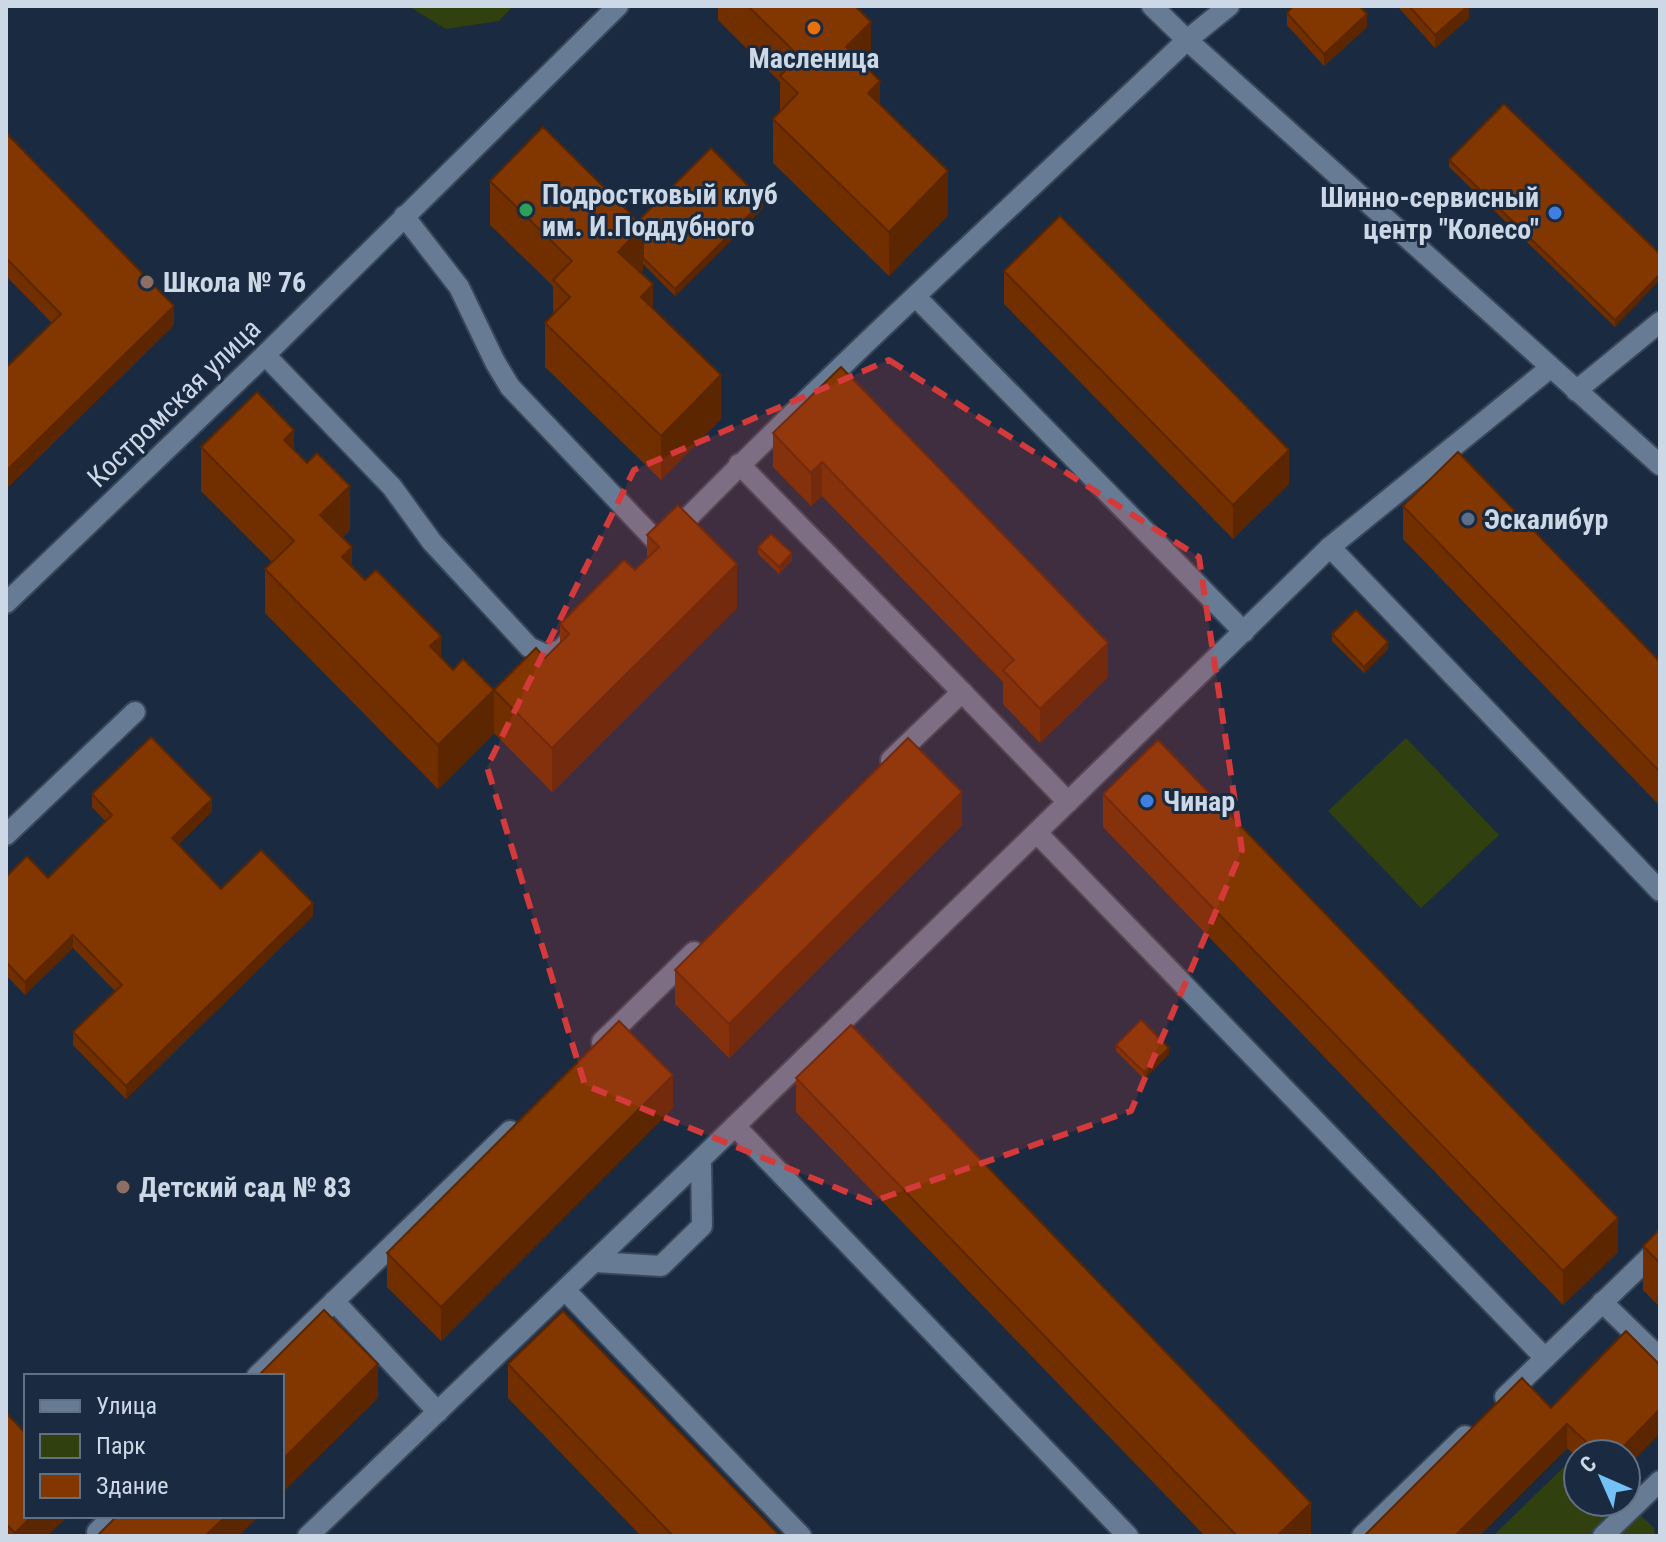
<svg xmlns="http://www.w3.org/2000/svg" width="1666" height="1542" font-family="'Roboto Condensed',sans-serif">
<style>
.green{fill:#30400e}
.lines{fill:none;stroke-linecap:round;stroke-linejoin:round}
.minor-casing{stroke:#384659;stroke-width:24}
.minor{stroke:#677b95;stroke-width:20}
.wall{fill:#712f00}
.shaded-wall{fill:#5c2600}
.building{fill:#833700;stroke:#5c2600;stroke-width:2}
.marked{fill:#d53a3b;fill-opacity:0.2;stroke:#d53a3b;stroke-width:6;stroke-dasharray:16 10;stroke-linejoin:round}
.food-dot{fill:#e8710a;stroke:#1a2b41;stroke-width:3}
.leisure-dot{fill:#2e9e5b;stroke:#1a2b41;stroke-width:3}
.shop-dot{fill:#3f7fe0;stroke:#1a2b41;stroke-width:3}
.education-dot{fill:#8d6e63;stroke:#1a2b41;stroke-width:3}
.service-dot{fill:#5c6f8a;stroke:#1a2b41;stroke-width:3}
.labels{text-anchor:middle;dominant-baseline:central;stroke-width:6;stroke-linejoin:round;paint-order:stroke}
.poi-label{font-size:28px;font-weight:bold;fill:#cdd8e7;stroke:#1a2b41;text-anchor:start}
.street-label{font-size:28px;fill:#cdd8e7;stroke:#1a2b41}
</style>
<rect width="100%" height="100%" fill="#1a2b41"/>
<g class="green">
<path d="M408,6H513L499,21L446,29Z"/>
<path d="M1406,738L1499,835L1421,908L1328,811Z"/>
<path d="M1566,1465L1578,1467V1502H1626V1501L1654,1528L1655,1536H1493Z"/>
</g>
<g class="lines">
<defs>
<g id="minor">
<path d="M1152,6L1187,40L1660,465"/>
<path d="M404,216L459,287L495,362L510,387L660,545"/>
<path d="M916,297L1244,632"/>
<path d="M265,355L392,487L432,542L529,647L546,655L562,649L572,638"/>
<path d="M1576,391L1660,322"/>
<path d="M739,464L962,692"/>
<path d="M672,534C838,364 1015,204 1187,40L1229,6"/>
<path d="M1330,547L1660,891"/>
<path d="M6,603L265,355L618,6"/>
<path d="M891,760L962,692L1068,802"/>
<path d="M1037,833L1545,1358"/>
<path d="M6,835L135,712"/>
<path d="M602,1042L694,952"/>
<path d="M735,1126L1128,1536"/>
<path d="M595,1262L661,1266L702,1226L701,1159"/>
<path d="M565,1290L801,1536"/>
<path d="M334,1301L438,1412"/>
<path d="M1602,1302L1660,1358"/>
<path d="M257,1376L510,1131"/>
<path d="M1505,1397L1660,1247"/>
<path d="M97,1532L113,1516"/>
<path d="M308,1536L701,1159L1330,547L1550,368"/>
<path d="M1362,1536L1465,1436"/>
<path d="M1603,1536L1660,1481"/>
</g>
</defs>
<use href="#minor" class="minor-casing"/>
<use href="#minor" class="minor"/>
</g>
<g class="wall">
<path d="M718,6H855L871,66L868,69L880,105L948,215L889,276L773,163V119L780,111V82L718,20Z"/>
<path d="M1399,6H1468L1469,18L1435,48L1399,8Z"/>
<path d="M1287,13L1367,27L1324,66L1287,25Z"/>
<path d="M6,133L174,325L6,489V368L52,323L6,276Z"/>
<path d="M1449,160L1660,254L1615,327L1449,167Z"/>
<path d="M490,181L638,221L763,208L675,296L643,264V270L640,273L653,309L721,419L661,480L545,367V323L553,315V286L490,225Z"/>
<path d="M1004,271L1289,484L1233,539L1004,304Z"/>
<path d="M841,367L1108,677L1040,743L1003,704V682L822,496L811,506L773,467V433Z"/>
<path d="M201,447L294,450L350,530L343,537L352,567L453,670L494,690L545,658L560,643V624L635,570L647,558V535L737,608L552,792L494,733L438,789L265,613V569L272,562L201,491Z"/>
<path d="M1403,506L1660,662V806L1403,539Z"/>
<path d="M758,547L792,560L779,574L758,554Z"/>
<path d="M1332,634L1388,649L1364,673L1332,641Z"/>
<path d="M92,794L212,811L178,845L221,889L313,916L126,1099L73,1045V1032L115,991L73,948L25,995L6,975V877L48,878L106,822L92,807Z"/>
<path d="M1103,794L1618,1252L1563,1305L1103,827Z"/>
<path d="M962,825L729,1058L675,1004V970Z"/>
<path d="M1116,1045L1169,1054L1144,1079L1116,1051Z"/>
<path d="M796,1078L1311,1536H1205L796,1112Z"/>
<path d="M673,1108L441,1341L387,1287V1253Z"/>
<path d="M1660,1229V1307L1643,1290V1246Z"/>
<path d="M508,1364L780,1536H641L508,1398Z"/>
<path d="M1551,1408L1660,1433L1626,1468V1454H1578V1458L1567,1448L1479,1536H1364Z"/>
<path d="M6,1413L26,1516H68L47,1536H6Z"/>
</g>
<g class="shaded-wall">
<path d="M1469,6V18L1435,48V35Z"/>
<path d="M1367,14V27L1324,66V54Z"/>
<path d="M871,22V66L846,91V47Z"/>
<path d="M880,81V124L868,93Z"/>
<path d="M948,171V215L889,276V232Z"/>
<path d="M763,201V208L675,296V289Z"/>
<path d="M643,226V270L618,295V252Z"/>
<path d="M1660,274V280L1615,327V320Z"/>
<path d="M653,284V328L641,297Z"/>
<path d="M174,306V325L6,489V471Z"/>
<path d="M721,375V419L661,480V436Z"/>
<path d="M294,430V474L284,440Z"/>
<path d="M1289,450V484L1233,539V505Z"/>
<path d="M822,462V496L811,506V473Z"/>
<path d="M350,486V530L320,559V515Z"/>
<path d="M352,547V590L342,557Z"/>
<path d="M792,553V560L779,574V567Z"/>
<path d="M737,564V608L552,792V748Z"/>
<path d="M441,636V680L430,646Z"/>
<path d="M1388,642V649L1364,673V667Z"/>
<path d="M1108,643V677L1040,743V709Z"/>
<path d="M494,690V733L438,789V745Z"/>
<path d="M962,792V825L729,1058V1024Z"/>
<path d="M212,799V811L172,851V838Z"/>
<path d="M313,903V916L126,1099V1086Z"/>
<path d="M73,935V948L25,995V982Z"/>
<path d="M1169,1048V1054L1144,1079V1072Z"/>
<path d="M673,1075V1108L441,1341V1307Z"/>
<path d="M1618,1218V1252L1563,1305V1271Z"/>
<path d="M378,1364V1398L282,1493V1460Z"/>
<path d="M1660,1409V1433L1626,1468V1454H1616Z"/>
<path d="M1567,1424V1448L1479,1536H1455Z"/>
<path d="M1311,1503V1536H1277Z"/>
<path d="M32,1516H68L47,1536H15V1533Z"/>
<path d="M226,1516H259L239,1536H205Z"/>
</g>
<g class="building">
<path d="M748,6H855L871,22L846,47L880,81L868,93L948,171L889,232L773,119L798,93L780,76L799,56Z"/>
<path d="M1294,6H1359L1367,14L1324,54L1287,13Z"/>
<path d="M1409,6H1468L1435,35Z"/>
<path d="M1504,104L1660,254V274L1615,320L1449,160Z"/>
<path d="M543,127L643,226L618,252L653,284L641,297L721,375L661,436L545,323L570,297L553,280L572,261L490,181Z"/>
<path d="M6,133L174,306L6,471V368L61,314L6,258Z"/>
<path d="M711,148L763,201L675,289L643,258V226L638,221Z"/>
<path d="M1060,216L1289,450L1233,505L1004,271Z"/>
<path d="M841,367L1108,643L1040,709L1003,670L1014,660L822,462L811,473L773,433Z"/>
<path d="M257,392L294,430L284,440L307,463L317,453L350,486L320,515L352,547L342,557L365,580L376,570L441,636L430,646L453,670L463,659L494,690L438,745L265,569L294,541L201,447Z"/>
<path d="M1458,452L1660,662V772L1403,506Z"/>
<path d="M678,505L737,564L552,748L494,690L536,648L545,658L569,634L560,624L624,560L635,570L659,547L647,535Z"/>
<path d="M771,534L792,553L779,567L758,547Z"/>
<path d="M1356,610L1388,642L1364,667L1332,634Z"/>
<path d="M151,737L212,799L172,838L221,889L261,850L313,903L126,1086L73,1032L122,985L73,935L25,982L6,962V877L27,856L48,878L112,815L92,794Z"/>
<path d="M908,738L962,792L729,1024L675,970Z"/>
<path d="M1158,740L1618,1218L1563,1271L1103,794Z"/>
<path d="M1141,1020L1169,1048L1144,1072L1116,1045Z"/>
<path d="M619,1021L673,1075L441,1307L387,1253Z"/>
<path d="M851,1025L1311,1503L1277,1536H1237L796,1078Z"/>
<path d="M1660,1229V1263L1643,1246Z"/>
<path d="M324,1310L378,1364L282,1460V1376H258Z"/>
<path d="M563,1311L780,1536H673L508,1364Z"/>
<path d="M1626,1331L1660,1365V1409L1616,1454H1599L1567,1424L1455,1536H1364L1522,1378L1551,1408Z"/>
<path d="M6,1413L26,1434V1516H32L15,1533L6,1524Z"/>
<path d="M117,1516H226L205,1536H97Z"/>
</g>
<path class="marked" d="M889,360L1199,557L1242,850L1131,1111L871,1202L585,1085L487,767L634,470Z"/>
<circle class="food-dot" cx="814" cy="28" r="8"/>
<circle class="leisure-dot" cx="526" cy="210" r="8"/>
<g class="shop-dot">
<circle cx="1555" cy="213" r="8"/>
<circle cx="1147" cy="801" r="8"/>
</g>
<g class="education-dot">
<circle cx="147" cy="282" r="8"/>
<circle cx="123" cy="1187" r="8"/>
</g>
<circle class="service-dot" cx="1468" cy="519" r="8"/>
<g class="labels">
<g class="poi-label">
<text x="814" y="58" text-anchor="middle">Масленица</text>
<text x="542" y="194">Подростковый клуб<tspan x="542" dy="32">им. И.Поддубного</tspan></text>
<text x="1539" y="197" text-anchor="end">Шинно-сервисный<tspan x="1539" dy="32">центр "Колесо"</tspan></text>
<text x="163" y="282">Школа № 76</text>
<text x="1484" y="519">Эскалибур</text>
<text x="1163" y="801">Чинар</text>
<text x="139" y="1187">Детский сад № 83</text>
</g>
<g class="street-label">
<text transform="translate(174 403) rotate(-44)">Костромская улица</text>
</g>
</g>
<rect width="1666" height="1542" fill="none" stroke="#cdd8e7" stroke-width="16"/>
<rect x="24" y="1374" width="260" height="144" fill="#1a2b41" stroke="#627083" stroke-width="2"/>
<rect x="40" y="1400" width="40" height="12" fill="#677b95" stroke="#627083" stroke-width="2"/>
<text x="96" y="1414" font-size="24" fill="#cdd8e7">Улица</text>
<rect x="40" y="1434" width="40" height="24" fill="#30400e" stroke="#627083" stroke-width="2"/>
<text x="96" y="1454" font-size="24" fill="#cdd8e7">Парк</text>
<rect x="40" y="1474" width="40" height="24" fill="#833700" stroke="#627083" stroke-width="2"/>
<text x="96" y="1494" font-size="24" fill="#cdd8e7">Здание</text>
<g transform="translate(1602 1478) rotate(315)"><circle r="38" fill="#1a2b41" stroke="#627083" stroke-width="2"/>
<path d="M0-6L14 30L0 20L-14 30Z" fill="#73c1f6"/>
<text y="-12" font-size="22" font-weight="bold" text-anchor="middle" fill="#cdd8e7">С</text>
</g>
</svg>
